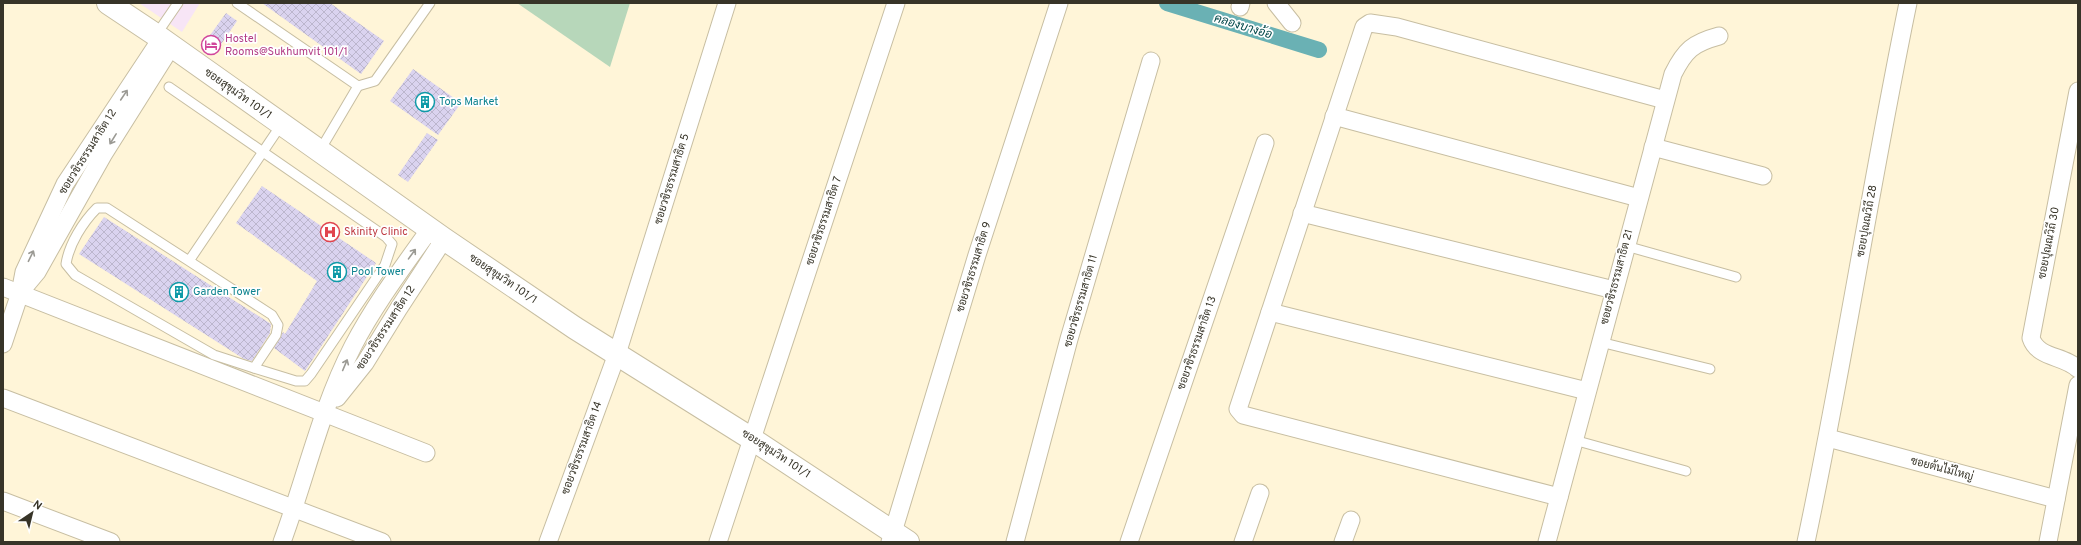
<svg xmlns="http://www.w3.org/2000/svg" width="2081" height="545" font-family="Overpass,Sarabun,sans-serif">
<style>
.commercial{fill:#f7e5f6}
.green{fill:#b7d7ba}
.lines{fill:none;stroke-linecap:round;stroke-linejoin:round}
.canal{stroke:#6ab1b4;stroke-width:16}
.building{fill:url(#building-cross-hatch)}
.lane-casing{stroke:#c7bea2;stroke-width:11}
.street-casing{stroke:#c7bea2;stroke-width:19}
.secondary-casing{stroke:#c7bea2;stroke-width:24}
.lane{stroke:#fff;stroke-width:9}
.street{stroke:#fff;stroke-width:17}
.secondary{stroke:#fff;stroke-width:22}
.oneway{stroke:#9b9a94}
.labels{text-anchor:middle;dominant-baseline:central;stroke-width:3.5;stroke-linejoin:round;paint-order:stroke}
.hotel-label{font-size:11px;fill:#b23c85;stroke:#fff;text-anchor:start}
.street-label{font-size:11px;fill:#373428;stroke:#fff}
.culture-label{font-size:11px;fill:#0d838f;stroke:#fff;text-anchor:start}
.health-label{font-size:11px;fill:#be3a42;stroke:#fff;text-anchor:start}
.water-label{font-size:12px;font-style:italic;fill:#03484a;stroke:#fff}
</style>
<defs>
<pattern id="building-cross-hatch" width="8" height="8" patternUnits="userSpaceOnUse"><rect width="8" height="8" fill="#dad3ef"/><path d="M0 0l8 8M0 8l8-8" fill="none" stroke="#bcb6cd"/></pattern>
</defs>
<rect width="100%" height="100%" fill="#fff5d8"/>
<path class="commercial" d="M139,3H200L182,32Z"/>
<path class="green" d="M517,3H630L610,67Z"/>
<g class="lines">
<path class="canal" d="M1167,3L1319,50"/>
</g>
<g class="building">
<path d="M262,3H330L384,41L361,74Z"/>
<path d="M226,13L237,21L215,53L203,45Z"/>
<path d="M413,69L461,103L438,135L390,101Z"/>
<path d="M427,133L438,140L408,182L398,175Z"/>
<path d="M262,186L376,263L305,371L274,348L283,332L285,334L317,281L236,223Z"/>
<path d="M104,217L271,324L270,333L252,361L244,359L79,254Z"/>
</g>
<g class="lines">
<defs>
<g id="lane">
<path d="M237,3L358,86L375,81L430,3"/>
<path d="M156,35L178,3"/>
<path d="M169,87L386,237L392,244L385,265L311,374L305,381H296L254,368"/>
<path d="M319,152L358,86"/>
<path d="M1626,246L1736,277"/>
<path d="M189,261L107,208H97C83,222 69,244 66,264L75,275L214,355L254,368L276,335L278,325L272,315L189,261L281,125"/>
<path d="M1600,342L1710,369"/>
<path d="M1574,440L1686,471"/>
</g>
<g id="street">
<path d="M1276,3L1292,23"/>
<path d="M1240,7L1241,3"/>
<path d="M2078,91L2031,338C2038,359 2064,355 2078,369"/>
<path d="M1334,116L1639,198"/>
<path d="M1653,147L1763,176"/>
<path d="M1302,213L1614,290"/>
<path d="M3,287L426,453"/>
<path d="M22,290L37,272L103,155L171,47"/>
<path d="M1270,312L1587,391"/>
<path d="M3,344L20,293L24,272L65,184L161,39"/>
<path d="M3,398L382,542"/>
<path d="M337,398L365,363L399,308L444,239"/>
<path d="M1828,438L2056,499"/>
<path d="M1559,497L1243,415L1238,409L1364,27L1370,23L1397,27L1665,100"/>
<path d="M3,501L111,542"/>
<path d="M282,542C306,477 321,408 353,346C375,304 403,267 430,229"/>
<path d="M548,542L617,354L727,3"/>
<path d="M718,542L896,3"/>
<path d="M890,542L977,255L1059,3"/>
<path d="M1015,542L1069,339L1151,61"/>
<path d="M1129,542L1265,143"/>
<path d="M1243,542L1260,493"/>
<path d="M1343,542L1351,520"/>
<path d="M1547,542L1673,74C1685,50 1693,43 1719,36"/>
<path d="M1806,542C1844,363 1871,182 1908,3"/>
<path d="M2048,542L2078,385"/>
</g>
<path id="secondary" d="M108,3L156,35L444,239L575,328L752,439L908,542"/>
</defs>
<use href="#lane" class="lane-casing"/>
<use href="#street" class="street-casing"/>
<use href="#secondary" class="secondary-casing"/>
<use href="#lane" class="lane"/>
<use href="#street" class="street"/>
<use href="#secondary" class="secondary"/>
</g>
<defs><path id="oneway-shaft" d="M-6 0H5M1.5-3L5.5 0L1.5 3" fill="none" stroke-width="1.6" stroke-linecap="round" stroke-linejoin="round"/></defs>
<g class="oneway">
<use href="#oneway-shaft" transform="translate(124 95) rotate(-56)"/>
<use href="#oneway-shaft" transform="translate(113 139) rotate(122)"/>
<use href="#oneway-shaft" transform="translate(412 254) rotate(-54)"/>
<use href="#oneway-shaft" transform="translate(31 256) rotate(-64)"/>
<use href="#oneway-shaft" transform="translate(345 365) rotate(-67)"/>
</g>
<defs>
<symbol id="hotel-ring" viewBox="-11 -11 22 22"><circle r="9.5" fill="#fff" stroke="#d1479c" stroke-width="1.5"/><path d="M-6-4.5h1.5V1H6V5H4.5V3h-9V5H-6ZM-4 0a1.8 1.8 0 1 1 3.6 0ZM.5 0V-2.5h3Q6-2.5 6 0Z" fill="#d1479c"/></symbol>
<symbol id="building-ring" viewBox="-11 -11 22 22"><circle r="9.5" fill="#fff" stroke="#0f9aa8" stroke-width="1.5"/><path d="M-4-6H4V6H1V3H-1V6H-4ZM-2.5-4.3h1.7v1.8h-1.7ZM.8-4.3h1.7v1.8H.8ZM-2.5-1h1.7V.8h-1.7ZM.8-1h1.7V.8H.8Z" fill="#0f9aa8"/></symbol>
<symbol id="hospital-ring" viewBox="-11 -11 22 22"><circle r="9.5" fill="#fff" stroke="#e0444e" stroke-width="1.5"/><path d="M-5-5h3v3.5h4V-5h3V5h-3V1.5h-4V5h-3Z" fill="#e0444e"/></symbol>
</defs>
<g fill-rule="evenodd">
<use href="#hotel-ring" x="200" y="34" width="22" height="22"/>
<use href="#building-ring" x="414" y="91" width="22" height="22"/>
<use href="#hospital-ring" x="319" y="221" width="22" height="22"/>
<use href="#building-ring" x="326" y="261" width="22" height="22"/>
<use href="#building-ring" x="168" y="281" width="22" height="22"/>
</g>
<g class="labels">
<g class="hotel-label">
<text x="225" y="39">Hostel<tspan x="225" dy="13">Rooms@Sukhumvit 101/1</tspan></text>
</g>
<g class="street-label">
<text transform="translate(238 94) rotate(35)">ซอยสุขุมวิท 101/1</text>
<text transform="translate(88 152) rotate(-58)">ซอยวชิรธรรมสาธิต 12</text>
<text transform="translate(672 179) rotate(-73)">ซอยวชิรธรรมสาธิต 5</text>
<text transform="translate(824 221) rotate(-72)">ซอยวชิรธรรมสาธิต 7</text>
<text transform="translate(1867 221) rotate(-80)">ซอยปุณณวิถี 28</text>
<text transform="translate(2049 243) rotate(-79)">ซอยปุณณวิถี 30</text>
<text transform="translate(974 267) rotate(-73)">ซอยวชิรธรรมสาธิต 9</text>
<text transform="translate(1617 277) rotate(-75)">ซอยวชิรธรรมสาธิต 21</text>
<text transform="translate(503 279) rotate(34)">ซอยสุขุมวิท 101/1</text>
<text transform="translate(1081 301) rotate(-74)">ซอยวชิรธรรมสาธิต 11</text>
<text transform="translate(386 328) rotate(-57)">ซอยวชิรธรรมสาธิต 12</text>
<text transform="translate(1197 343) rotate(-71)">ซอยวชิรธรรมสาธิต 13</text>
<text transform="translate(582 448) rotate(-70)">ซอยวชิรธรรมสาธิต 14</text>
<text transform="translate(776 454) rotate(33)">ซอยสุขุมวิท 101/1</text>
<text transform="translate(1942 469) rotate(15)">ซอยต้นไม้ใหญ่</text>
</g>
<g class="culture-label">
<text x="439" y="102">Tops Market</text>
<text x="351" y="272">Pool Tower</text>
<text x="193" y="292">Garden Tower</text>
</g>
<g class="health-label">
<text x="344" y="232">Skinity Clinic</text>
</g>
<g class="water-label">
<text transform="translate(1243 27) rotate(17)">คลองบางอ้อ</text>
</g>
</g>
<rect width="2081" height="545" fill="none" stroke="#373428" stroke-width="8"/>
<g transform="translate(32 513) rotate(35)" stroke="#ffffff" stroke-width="3" paint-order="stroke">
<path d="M0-3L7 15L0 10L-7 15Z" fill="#373428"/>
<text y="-6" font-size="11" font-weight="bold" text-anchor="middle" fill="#373428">N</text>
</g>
</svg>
